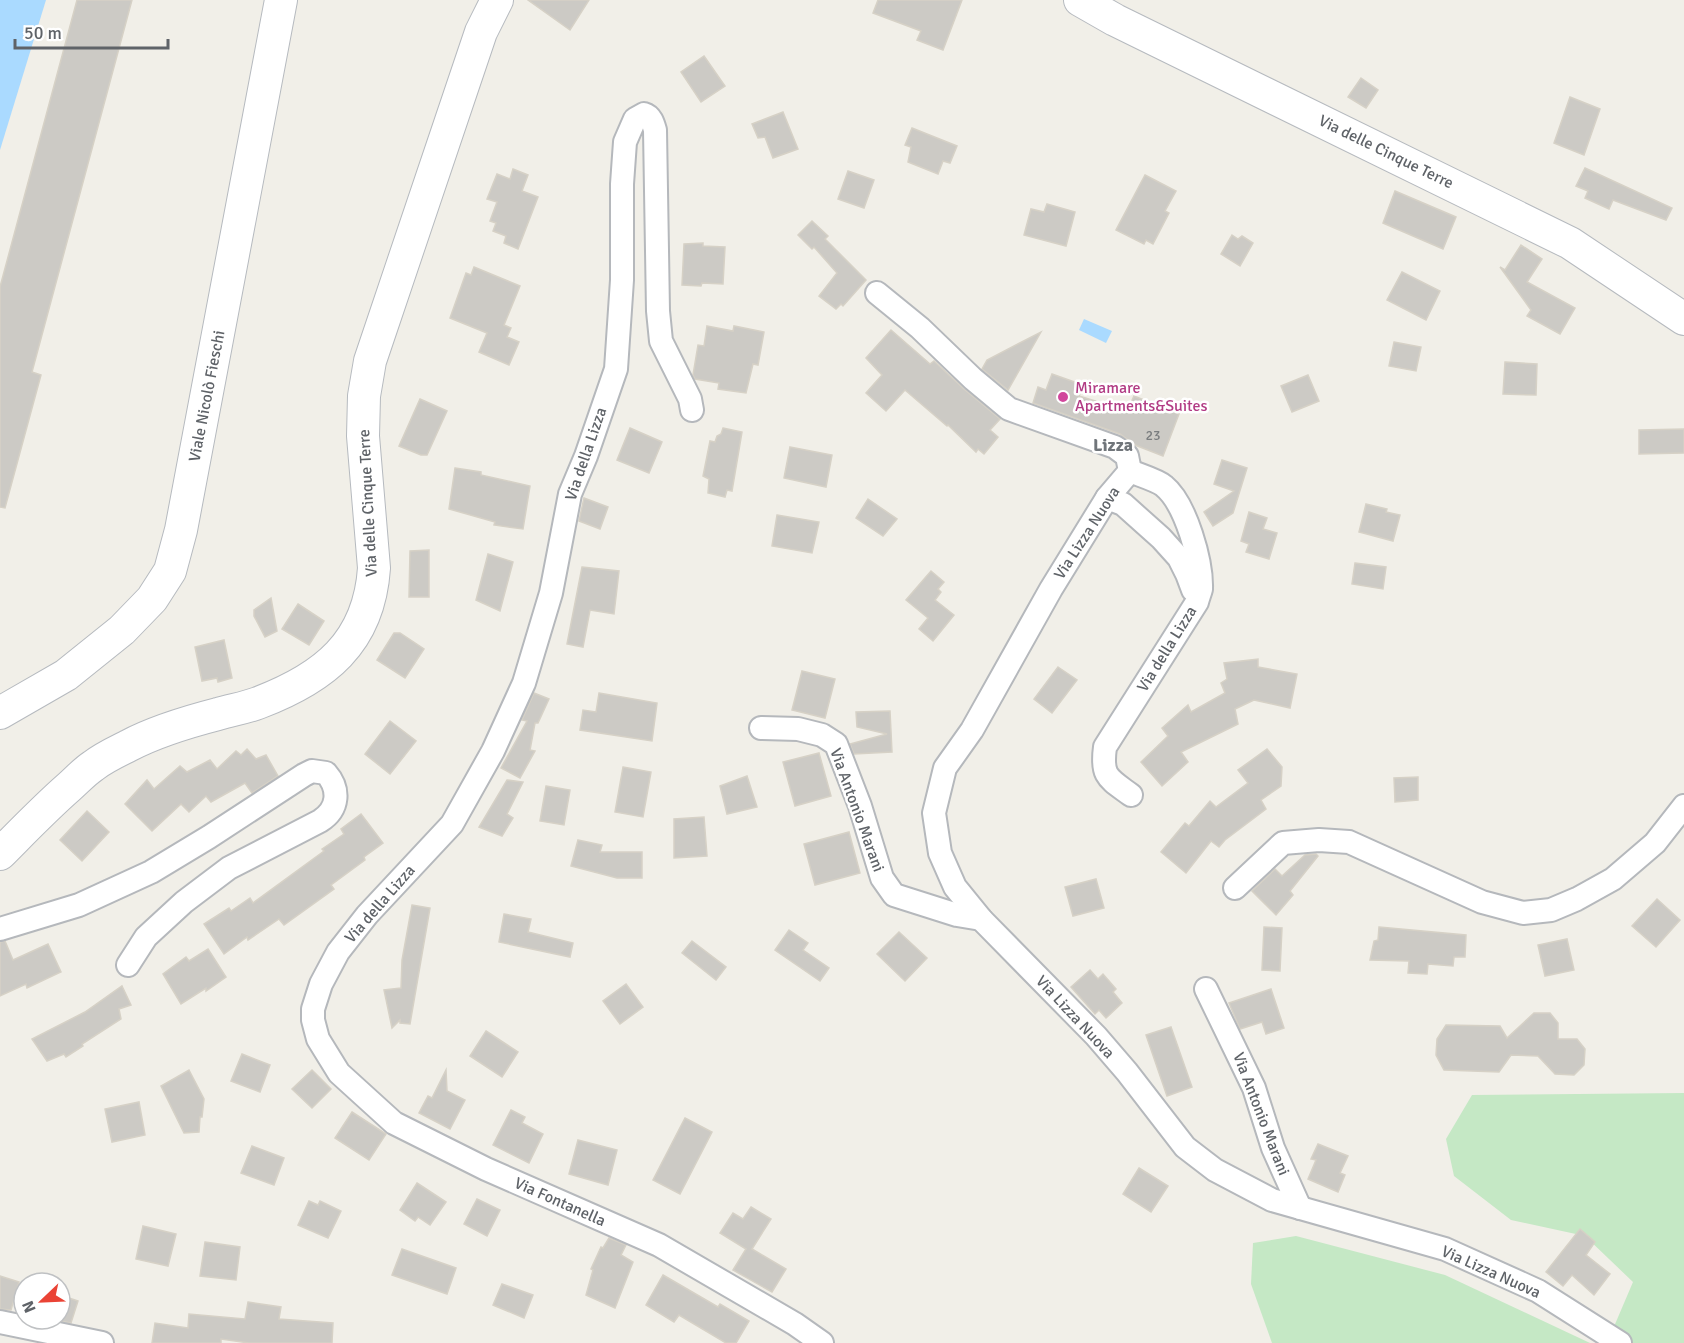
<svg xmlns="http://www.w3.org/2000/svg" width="1684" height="1343" font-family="Signika,sans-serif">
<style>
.green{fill:#c5e8c5}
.water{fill:#aadaff}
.building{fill:#cccac5;stroke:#d6d1c6;stroke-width:1.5}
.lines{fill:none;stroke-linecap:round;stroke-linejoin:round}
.minor-casing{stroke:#b5b8bc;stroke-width:26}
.secondary-casing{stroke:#b6babf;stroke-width:34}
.minor{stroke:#fff;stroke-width:22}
.secondary{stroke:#fff;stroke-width:32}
.hotel-dot{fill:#d1479c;stroke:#fff;stroke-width:2}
.labels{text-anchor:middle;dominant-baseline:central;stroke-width:5;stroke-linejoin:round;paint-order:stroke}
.number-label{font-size:14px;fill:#7a7d7f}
.street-label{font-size:16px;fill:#5f6368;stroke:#fff}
.hotel-label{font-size:16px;fill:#b23c85;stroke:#fff;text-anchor:start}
.neighbourhood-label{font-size:18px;font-weight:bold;fill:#70757a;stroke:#fff}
</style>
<rect width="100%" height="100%" fill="#f1efe8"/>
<g class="green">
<path d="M1684,1093V1343H1607L1633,1282L1585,1236L1511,1220L1454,1176L1446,1139L1472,1095Z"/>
<path d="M1296,1236L1445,1275L1590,1343H1272L1251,1284L1253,1243Z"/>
</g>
<g class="water">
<path d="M0,0H46L0,150Z"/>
<path d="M1084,319L1112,331L1106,343L1079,330Z"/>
</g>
<g class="building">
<path d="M77,0H132L32,372L41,375L5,508L0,507V287Z"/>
<path d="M528,0H589L570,30Z"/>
<path d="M878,0H962L943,50L917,40L921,31L873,13Z"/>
<path d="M704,56L725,86L701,102L681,72Z"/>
<path d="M1361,78L1378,90L1366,108L1348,97Z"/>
<path d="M1570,97L1600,109L1584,155L1554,143Z"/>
<path d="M783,112L798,149L773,158L765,137L758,138L752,124Z"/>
<path d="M912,128L957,146L950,163L943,161L938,174L908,162L911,147L905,145Z"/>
<path d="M1585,168L1672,208L1666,220L1613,200L1609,209L1585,198L1588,191L1576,186Z"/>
<path d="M513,169L528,175L522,191L538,197L518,249L504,243L506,236L493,231L496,223L490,221L497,202L487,199L497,174L510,179Z"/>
<path d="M848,171L874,180L864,208L838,199Z"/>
<path d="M1145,175L1176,191L1165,211L1169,213L1153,244L1146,240L1144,244L1116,230Z"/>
<path d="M1395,191L1456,217L1443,249L1383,223Z"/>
<path d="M1047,204L1075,212L1066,246L1024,235L1031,209L1044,212Z"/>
<path d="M812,221L828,236L825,239L866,280L843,306L841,304L836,309L819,296L837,273L814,247L812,249L798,235Z"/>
<path d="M1232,235L1238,239L1242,236L1253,243L1240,266L1221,254Z"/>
<path d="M703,243V246L725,247L723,284L702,283L701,286L682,285L684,244Z"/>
<path d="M1521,245L1542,259L1527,282L1575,308L1560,334L1527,316L1531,310L1500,267L1505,270Z"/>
<path d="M474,267L520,286L504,325L511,328L507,337L519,342L509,365L479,352L487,333L450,318L466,273L471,275Z"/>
<path d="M1402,272L1440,291L1426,320L1387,300Z"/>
<path d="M707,326L733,331L734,326L764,332L758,365L753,364L746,393L718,389L719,383L695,379L693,375L698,345L704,346Z"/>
<path d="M891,330L930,364L934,361L964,389L1000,419L990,430L998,437L984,454L978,449L976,452L948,425L947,426L905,390L886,411L866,393L882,375L866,358Z"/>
<path d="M1041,332L1008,390L982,369L987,360Z"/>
<path d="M1394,342L1421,347L1416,371L1389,366Z"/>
<path d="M1505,362L1537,364L1536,395L1503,394Z"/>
<path d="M1052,374L1083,385L1079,396L1115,407L1116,404L1128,409L1134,396L1179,414L1163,456L1135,445L1120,434L1033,403L1038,387L1046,390Z"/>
<path d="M1308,375L1319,401L1292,412L1281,386Z"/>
<path d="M420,399L447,411L427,455H421L399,446Z"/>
<path d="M630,428L662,442L649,473L617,460Z"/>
<path d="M723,428L742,432L732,491L727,490L725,497L708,493L709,479L703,476L710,441L715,442L717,436L721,434Z"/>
<path d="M1684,429V453L1639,454V430Z"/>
<path d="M790,447L832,455L826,487L784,478Z"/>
<path d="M1222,460L1247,468L1233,513L1213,526L1204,512L1234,491L1214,484Z"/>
<path d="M455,468L481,472V475L530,486L523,529L494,525L495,522L449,509Z"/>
<path d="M584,498L608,507L600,529L579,521Z"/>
<path d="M868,499L897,519L883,536L856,518Z"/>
<path d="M1366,504L1387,509L1386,512L1400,515L1393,541L1359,532Z"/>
<path d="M1249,512L1267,518L1263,529L1277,533L1269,559L1246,552L1249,544L1241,541Z"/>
<path d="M777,515L819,522L812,553L772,546Z"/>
<path d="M429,550V597H409L410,551Z"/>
<path d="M488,554L513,562L500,611L476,600Z"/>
<path d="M1355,563L1386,567L1383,589L1352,584Z"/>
<path d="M582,567L619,571L614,614L590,610L583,647L567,644Z"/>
<path d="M931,571L944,582L938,589L941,592L935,600L954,615L933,641L919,629L928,618L906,600Z"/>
<path d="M271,598L277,631L265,637L254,616V610Z"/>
<path d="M298,604L324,621L309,645L282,629Z"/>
<path d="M394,633H400L424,649L405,678L377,660Z"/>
<path d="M224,640L232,678L218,682L217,678L202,681L195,647Z"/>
<path d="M1258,659V667L1297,674L1290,708L1254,700L1235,709L1238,724L1181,752L1188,762L1162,786L1141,762L1168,736L1162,728L1188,705L1191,712L1225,693L1221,683L1227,679L1224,663Z"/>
<path d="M1058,667L1077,680L1052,713L1034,699Z"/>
<path d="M802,671L835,679L825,718L792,710Z"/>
<path d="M534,693L549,699L538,723H535L530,750L535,751L520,778L501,768L527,721L522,720Z"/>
<path d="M599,693L657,703L652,741L580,730L583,710L596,712Z"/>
<path d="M890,711L892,752L854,754L850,744L887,734L857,727L856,712Z"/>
<path d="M390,721L416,741L390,774L365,754Z"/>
<path d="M247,749L256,759L266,755L278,776L252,793L245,783L211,802L206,796L189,812L181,804L152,831L125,804L147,780L154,789L180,766L187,772L210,760L217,769L236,751L241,755Z"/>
<path d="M1267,749L1282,767L1281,786L1261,800L1266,809L1225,840L1219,847L1211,841L1186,873L1161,852L1185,823L1189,826L1210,801L1216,807L1248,783L1238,770Z"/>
<path d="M819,753L831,796L795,806L783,762Z"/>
<path d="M623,767L651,772L643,817L615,812Z"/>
<path d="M747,776L757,807L727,814L720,786Z"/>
<path d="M1418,777V800L1395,802L1394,778Z"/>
<path d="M507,780L523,782L507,814L513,818L502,836L479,827Z"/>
<path d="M546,786L570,790L564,825L540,821Z"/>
<path d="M87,811L109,832L82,861L60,840Z"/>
<path d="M361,814L383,843L364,857L365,860L331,885L334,889L284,925L279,919L248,940L247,937L224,954L204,924L229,908L231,911L250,898L253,903L324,851L322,849L344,834L341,829Z"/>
<path d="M704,817L707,856L674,858V819Z"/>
<path d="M849,832L860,873L815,885L804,844Z"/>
<path d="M578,840L602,845L600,852H642V878H617L571,866Z"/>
<path d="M1316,854L1318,856L1290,891L1293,895L1276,915L1252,891L1275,869L1282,876L1305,855Z"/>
<path d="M1096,879L1104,908L1073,916L1065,887Z"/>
<path d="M1657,899L1680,920L1656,947L1632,926Z"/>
<path d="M412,905L430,908L410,1024L400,1023V1020L392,1028L384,990L401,988L402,960Z"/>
<path d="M504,914L531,919L528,932L573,943L570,957L499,942Z"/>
<path d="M1264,927L1282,928L1280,971L1262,970Z"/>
<path d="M1379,927L1466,935L1465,957H1454L1453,966L1428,964L1427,974L1408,973L1409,961L1370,960L1374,941L1378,940Z"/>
<path d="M789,930L808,943L803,950L829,968L820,981L775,950Z"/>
<path d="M899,932L927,958L905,981L877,954Z"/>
<path d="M1567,939L1574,970L1545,976L1538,945Z"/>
<path d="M5,941L13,960L48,944L61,972L27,988L26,984L0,996V942Z"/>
<path d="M692,941L726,967L716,980L682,953Z"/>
<path d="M208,949L226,977L206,991V988L181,1004L163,974L186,957L189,961Z"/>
<path d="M1090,970L1098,979L1103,974L1116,989L1113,992L1122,1003L1106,1018L1099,1010L1095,1014L1071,987Z"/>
<path d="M626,984L643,1007L620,1024L603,1001Z"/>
<path d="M122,986L131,1005L119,1009L121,1019L82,1044L83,1046L66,1057L64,1054L47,1061L32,1039L85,1012Z"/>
<path d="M1271,989L1284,1028L1266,1034L1262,1022L1240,1029L1229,1003Z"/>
<path d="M1534,1013H1550L1558,1023V1039H1577L1585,1049L1584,1065L1574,1075L1555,1074L1538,1056L1511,1055L1499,1072L1444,1070L1436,1055L1437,1039L1446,1025L1500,1026L1507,1038Z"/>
<path d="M1171,1027L1192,1087L1167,1096L1146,1035Z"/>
<path d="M486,1031L518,1052L502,1077L470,1056Z"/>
<path d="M242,1054L270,1065L260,1092L231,1081Z"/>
<path d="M189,1070L204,1099L202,1117H200L199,1132L184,1133L161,1086Z"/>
<path d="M312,1070L331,1089L312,1108L292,1089Z"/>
<path d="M446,1070L447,1091L465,1100L450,1129L419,1113L428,1096L432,1098Z"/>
<path d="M139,1102L145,1135L112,1142L105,1109Z"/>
<path d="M511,1110L525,1117L522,1123L543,1134L529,1163L493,1145Z"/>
<path d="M352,1112L386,1134L369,1160L335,1138Z"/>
<path d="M685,1118L712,1132L680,1194L653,1180Z"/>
<path d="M578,1140L617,1150L608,1185L569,1174Z"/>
<path d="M1318,1144L1348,1156L1340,1173L1345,1175L1338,1192L1308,1179L1316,1160L1311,1159Z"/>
<path d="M252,1146L284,1158L274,1185L241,1173Z"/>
<path d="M1139,1168L1168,1186L1151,1212L1123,1194Z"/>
<path d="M417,1183L446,1202L430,1225L418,1217L415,1221L400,1210Z"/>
<path d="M477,1199L500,1210L487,1236L464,1224Z"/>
<path d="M309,1201L318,1205L320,1201L341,1211L328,1238L298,1225Z"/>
<path d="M751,1207L771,1219L752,1249L786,1269L772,1292L733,1270L746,1249L720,1233L733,1213L743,1219Z"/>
<path d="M143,1226L176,1234L168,1266L136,1259Z"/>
<path d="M1580,1229L1595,1242L1586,1255L1610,1274L1594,1295L1572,1275L1563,1286L1546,1272Z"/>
<path d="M609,1238L626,1245L621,1255L633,1262L615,1308L586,1295L593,1270L591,1269L601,1247L603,1248Z"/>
<path d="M205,1242L240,1247L236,1280L200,1276Z"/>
<path d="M402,1249L456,1268L447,1294L392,1275Z"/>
<path d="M663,1275L718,1307L720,1304L749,1321L736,1343H726L679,1315L674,1322L646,1305Z"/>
<path d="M0,1276L19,1282L11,1310L0,1309Z"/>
<path d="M502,1284L533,1295L524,1318L493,1305Z"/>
<path d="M60,1295L78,1301L71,1323L60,1321Z"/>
<path d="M248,1302L281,1307L279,1319L333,1323L332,1343H249L221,1339V1343H152L155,1323L188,1328L189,1314L245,1319Z"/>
</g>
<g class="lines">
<defs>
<g id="minor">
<path d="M877,293L920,328L973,379L1009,409L1115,447L1127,456L1130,471"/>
<path d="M692,410L690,399L661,341L658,311L655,130C653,123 651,116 644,114L635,119L625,142L622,184V280L616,369L586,456L570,494L551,593L524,683L493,751L452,824L367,915L338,952L321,984L313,1009V1020L318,1039L339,1073L394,1123L486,1169L659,1245L795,1324L822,1343"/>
<path d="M1130,471L1107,498L1051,589L972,730L945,768L934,813L940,853L955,887L981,919L1096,1036L1127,1072L1185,1147L1215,1170L1272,1200L1445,1249L1538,1291L1620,1343"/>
<path d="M1130,471C1139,475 1157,480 1164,486C1186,504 1202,562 1201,589C1200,593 1198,598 1197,602L1105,747C1101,777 1108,778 1131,795"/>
<path d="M1107,498L1123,504L1161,538L1179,558L1187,574L1193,590"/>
<path d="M761,728L798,729L822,735L836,744L860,806L882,878L894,895L957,915L981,919"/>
<path d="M1235,888L1283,843L1319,840L1349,842L1482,902L1523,913L1551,910L1577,899L1613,879L1655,843L1684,806"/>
<path d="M0,929L79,905L151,872L209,837L304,775L312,771L326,773C340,789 339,809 320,821L229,868L184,902L146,937L128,965"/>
<path d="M1206,989L1254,1088L1273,1148L1300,1208"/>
<path d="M0,1322L102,1343"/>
</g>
<g id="secondary">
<path d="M1080,0L1115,20L1570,243L1684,319"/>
<path d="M0,713L66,675L122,630L152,599L170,571L181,530L281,0"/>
<path d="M0,854C23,831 45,808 69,787C77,780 84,772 93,766C103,758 116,752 128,746C156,731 187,722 218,714C231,710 245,708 258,703C324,678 369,643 374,568L363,436L364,396L370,361L481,32L497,0"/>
</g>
</defs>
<use href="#minor" class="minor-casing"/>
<use href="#secondary" class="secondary-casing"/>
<use href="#minor" class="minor"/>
<use href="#secondary" class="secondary"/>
</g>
<circle class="hotel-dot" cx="1063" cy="397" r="6"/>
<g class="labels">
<g class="number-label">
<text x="1153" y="435">23</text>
</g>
<g class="street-label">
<text transform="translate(1386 152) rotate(26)">Via delle Cinque Terre</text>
<text transform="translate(207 396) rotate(-79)">Viale Nicolò Fieschi</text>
<text transform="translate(586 454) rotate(-71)">Via della Lizza</text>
<text transform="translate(368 503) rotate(-93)">Via delle Cinque Terre</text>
<text transform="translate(1087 533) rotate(-57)">Via Lizza Nuova</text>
<text transform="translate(1167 649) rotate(-58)">Via della Lizza</text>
<text transform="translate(857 810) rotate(70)">Via Antonio Marani</text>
<text transform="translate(380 904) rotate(-49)">Via della Lizza</text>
<text transform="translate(1075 1017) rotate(47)">Via Lizza Nuova</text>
<text transform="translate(1261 1114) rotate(69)">Via Antonio Marani</text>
<text transform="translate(560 1202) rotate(24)">Via Fontanella</text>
<text transform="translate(1491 1272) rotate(24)">Via Lizza Nuova</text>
</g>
<g class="hotel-label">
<text x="1075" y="388">Miramare<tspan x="1075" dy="18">Apartments&amp;Suites</tspan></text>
</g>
<g class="neighbourhood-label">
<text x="1113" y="445">Lizza</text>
</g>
</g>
<g transform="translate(42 1301) rotate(247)"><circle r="28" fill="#ffffff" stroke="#bfc1c3" stroke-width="1.5"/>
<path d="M0-4.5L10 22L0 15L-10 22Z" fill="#ea4335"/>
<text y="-9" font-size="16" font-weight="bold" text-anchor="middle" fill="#5f6368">N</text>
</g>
<path d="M15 39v9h153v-9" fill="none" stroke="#5f6368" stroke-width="3"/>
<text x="24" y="39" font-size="18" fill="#5f6368" stroke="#ffffff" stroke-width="4.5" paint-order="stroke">50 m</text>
</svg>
